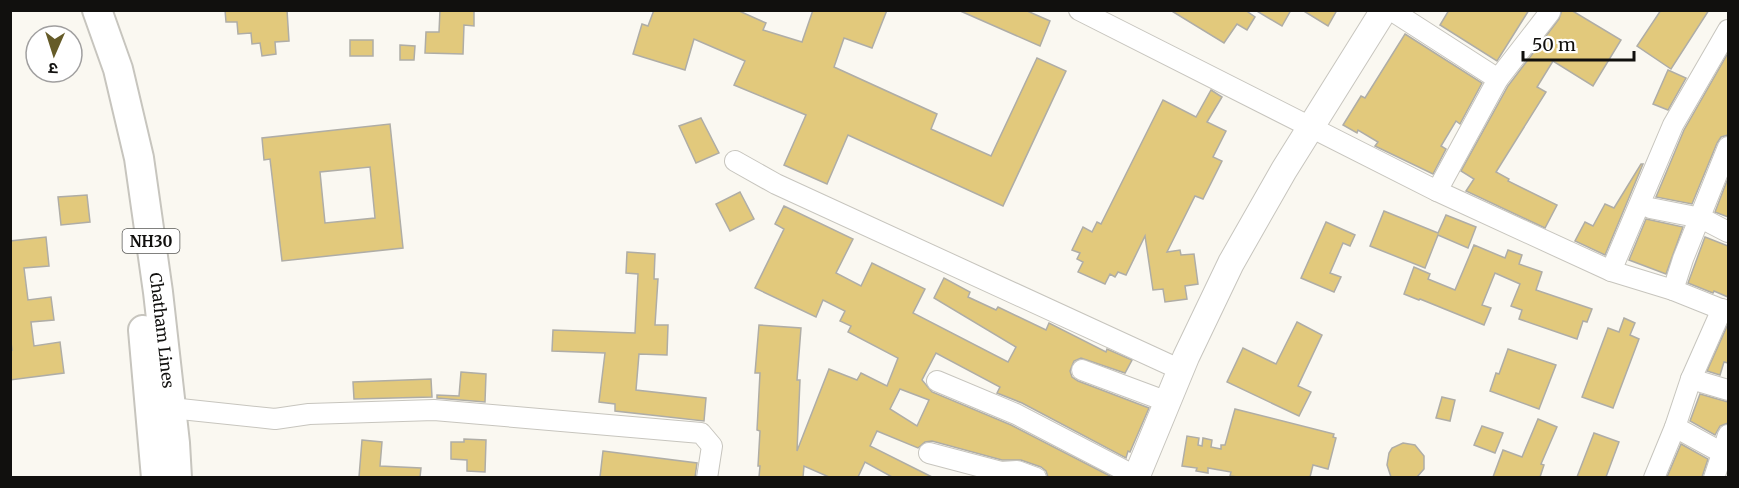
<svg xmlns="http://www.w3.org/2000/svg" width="1739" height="488" font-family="Merriweather,'Noto Sans Devanagari',serif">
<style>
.building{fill:#e2c97c;stroke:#afada6;stroke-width:1.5;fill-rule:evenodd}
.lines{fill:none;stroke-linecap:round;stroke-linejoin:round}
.minor-casing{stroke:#c7c5be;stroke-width:22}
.major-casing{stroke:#c7c5be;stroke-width:28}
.highway-casing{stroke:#c7c5be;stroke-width:32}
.minor{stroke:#fff;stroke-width:20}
.major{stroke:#fff;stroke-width:26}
.highway{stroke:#fff;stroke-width:28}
.labels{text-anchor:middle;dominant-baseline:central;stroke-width:6;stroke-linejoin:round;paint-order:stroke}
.shield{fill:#fff;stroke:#585856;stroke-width:1.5}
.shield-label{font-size:15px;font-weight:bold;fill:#11100e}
.street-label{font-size:16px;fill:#11100e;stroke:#fff}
</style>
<rect width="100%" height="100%" fill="#faf8f1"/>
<g class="building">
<path d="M225,10H287L289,41L275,42L276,54L262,56L260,43L252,44L251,33L238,34L237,22H226Z"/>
<path d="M440,10H474V26L464,25L463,54L425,53L426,32H439Z"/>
<path d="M654,10H737L766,23L763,30L802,42L813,10H887L872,48L844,38L834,67L937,114L931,129L991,156L1037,58L1066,71L1003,206L848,135L827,184L784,165L806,115L734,85L745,61L694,39L685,70L633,54L642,24L648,26Z"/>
<path d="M958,10H1025L1050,21L1040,46Z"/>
<path d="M1170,10H1245L1255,17L1247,30L1237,24L1224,43Z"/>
<path d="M1255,10H1291L1282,26Z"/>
<path d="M1302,10H1337L1328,26Z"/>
<path d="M1449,10H1529L1497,61L1440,25Z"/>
<path d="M1562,10H1571L1621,40L1593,86L1553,61L1537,87L1546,92L1496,172L1509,179L1508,181L1557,205L1545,228L1466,191L1474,179L1461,171L1508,86L1559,19Z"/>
<path d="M1661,10H1709L1671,69L1637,46Z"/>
<path d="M1405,34L1482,83L1460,124L1456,121L1441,146L1446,149L1433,174L1377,147L1375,146L1378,142L1358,130L1357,133L1343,125L1361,96L1365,98Z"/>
<rect x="350" y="40" width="23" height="16"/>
<path d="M400,45L415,46L414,60H400Z"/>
<path d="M1728,53V135L1721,137L1717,143L1692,204L1656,197L1684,130Z"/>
<path d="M1668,70L1686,78L1668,110L1653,104Z"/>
<path d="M1211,90L1222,97L1207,122L1226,131L1213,157L1222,161L1203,199L1195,196L1167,252L1180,250L1181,255L1194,254L1198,284L1185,286L1187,299L1165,302L1163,289L1153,290L1145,236L1126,275L1118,272L1115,277L1110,274L1105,284L1078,272L1083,262L1077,259L1080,253L1072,250L1083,227L1092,232L1097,222L1101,224L1163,100L1196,117Z"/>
<path d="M701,118L719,153L696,163L679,126Z"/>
<path d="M390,124L403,248L282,261L270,159L264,160L262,138ZM370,167L375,218L325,223L320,172Z"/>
<path d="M1641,164H1643L1605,255L1575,241L1585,222L1593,226L1605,204L1614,208Z"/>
<path d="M1728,178V217L1715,212Z"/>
<path d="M740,192L754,219L730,231L716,204Z"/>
<path d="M87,195L90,222L61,225L58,197Z"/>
<path d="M784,206L853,239L836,273L861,286L872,263L925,289L913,313L1008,362L1016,347L934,298L944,278L970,292L968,297L996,310L998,307L1046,330L1049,323L1106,352L1107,349L1132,360L1125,373L1081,358L1074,361L1070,371L1072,377L1078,381L1149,408L1130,452L1128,451L1126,458L1022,403L997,393L1000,387L936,353L922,380L932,392L1011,425L1112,477H1048L1046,471L1041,467L1021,460H1002L932,441L925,442L918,448L877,431L870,446L932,477H892L865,462L858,477H829L804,466L803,477H759L760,466H758L760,431L757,430L760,373H755L759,325L801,328L797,380H800L797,451L829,369L857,380L861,373L887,386L898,358L848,332L851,326L840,321L845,311L823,300L816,317L755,288L784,229L775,224ZM900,389L929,400L917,426L890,409Z"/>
<path d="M1384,211L1438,233L1446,215L1476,227L1468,248L1438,235L1425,268L1370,246Z"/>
<path d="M1646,219L1683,227L1666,274L1629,260Z"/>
<path d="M1326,222L1355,235L1350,246L1343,243L1330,273L1341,277L1334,292L1301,278Z"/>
<path d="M46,237L49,266L24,268L28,300L51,297L54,320L31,322L34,346L60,342L64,373L10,380V350H12L10,334V241Z"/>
<path d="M1705,237L1728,246V297L1714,291L1713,293L1688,283Z"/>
<path d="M1474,245L1505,258L1508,250L1522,255L1519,264L1542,272L1536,290L1592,309L1587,322L1583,321L1577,339L1519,319L1522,310L1511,306L1520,284L1495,273L1482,305L1491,308L1484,325L1420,299L1419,300L1404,294L1414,267L1430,274L1428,279L1455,290Z"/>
<path d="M627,252L655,254L654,279H658L655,325H668L667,355L639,354L636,390L706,398L704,421L615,411V404L599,402L605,353L552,351L553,330L635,333L638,274L626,273Z"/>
<path d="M1624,318L1635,323L1630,335L1639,339L1613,408L1582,397L1608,328L1619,332Z"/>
<path d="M1297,322L1322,335L1298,386L1311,392L1299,416L1227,382L1243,348L1276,364Z"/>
<path d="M1728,324V363L1724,362L1720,375L1707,371Z"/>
<path d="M1508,349L1556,365L1539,409L1490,391L1496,373L1499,374Z"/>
<path d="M461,372L486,374L485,402L437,398V395L459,396Z"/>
<path d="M431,379L432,397L354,399L353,382Z"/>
<path d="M1700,394L1728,402V423L1720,426L1715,435L1690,421Z"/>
<path d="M1442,397L1455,400L1450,421L1436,418Z"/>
<path d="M1235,409L1334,434L1333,437L1336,438L1328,469L1313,465L1310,477H1238L1230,476L1231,472L1208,468V473L1196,471L1197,468L1182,466L1187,436L1199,438L1198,445L1202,446L1203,438L1212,440L1211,447L1221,449V445H1225Z"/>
<path d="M1538,419L1557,427L1541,464L1544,465L1540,477H1493L1503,450L1522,457Z"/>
<path d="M1482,426L1503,433L1495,453L1474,445Z"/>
<path d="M1594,433L1619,442L1606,477H1577Z"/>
<path d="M464,439L486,440L485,472L467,471V460L451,459V442H464Z"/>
<path d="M362,440L382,442L380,466L421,468L420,477H359Z"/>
<path d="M1403,443L1415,445L1424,456V469L1417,477H1391L1387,465L1389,453L1392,448Z"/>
<path d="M1681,444L1708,459L1702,477H1667Z"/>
<path d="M603,451L697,463L695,477H600Z"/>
</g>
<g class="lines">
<defs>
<g id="minor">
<path d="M1079,10L1437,191L1611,271L1673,290L1728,312"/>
<path d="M1397,14L1498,79"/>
<path d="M735,161L776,184L1181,370"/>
<path d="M1437,191L1498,79L1550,12L1549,10"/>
<path d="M1650,208L1701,218L1728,232"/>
<path d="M1611,271L1673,125L1728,30"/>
<path d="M1673,290L1683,259L1728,147"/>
<path d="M1082,370L1168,402"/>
<path d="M1691,379L1728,390"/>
<path d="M937,381L1016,414L1137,477"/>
<path d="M171,408L275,419L309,414L434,410L701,433L712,446L707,478"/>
<path d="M1675,427L1728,456"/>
<path d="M929,453L1001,472L1017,471L1036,478"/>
<path d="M1654,478L1675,427L1691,379L1722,309"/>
<path d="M1714,478L1728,435"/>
</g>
<path id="major" d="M1136,478L1186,357L1231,263L1284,170L1384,10"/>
<g id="highway">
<path id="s1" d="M97,10L118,69L139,158L158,292L175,443L177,478"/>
<path d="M143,330L156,478"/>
</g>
</defs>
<use href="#minor" class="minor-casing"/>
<use href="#major" class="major-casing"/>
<use href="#highway" class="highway-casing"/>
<use href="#minor" class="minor"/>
<use href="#major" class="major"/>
<use href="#highway" class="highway"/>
</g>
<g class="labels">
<rect class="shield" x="122.5" y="229" width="57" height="24" rx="4.5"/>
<g class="shield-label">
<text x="151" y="241">NH30</text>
</g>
<g class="street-label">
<text stroke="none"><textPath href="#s1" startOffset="328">Chatham Lines</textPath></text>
</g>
</g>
<rect width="1739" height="488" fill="none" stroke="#11100e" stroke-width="24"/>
<g transform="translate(54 54) rotate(183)"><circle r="28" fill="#ffffff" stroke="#a09f9f" stroke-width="1.5"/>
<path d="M0-4.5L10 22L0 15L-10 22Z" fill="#655b28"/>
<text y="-9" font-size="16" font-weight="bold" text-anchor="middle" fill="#11100e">उ</text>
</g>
<path d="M1523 51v9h111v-9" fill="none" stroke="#11100e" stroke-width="3"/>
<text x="1532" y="51" font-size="18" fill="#11100e" stroke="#ffffff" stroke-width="4.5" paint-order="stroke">50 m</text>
</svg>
